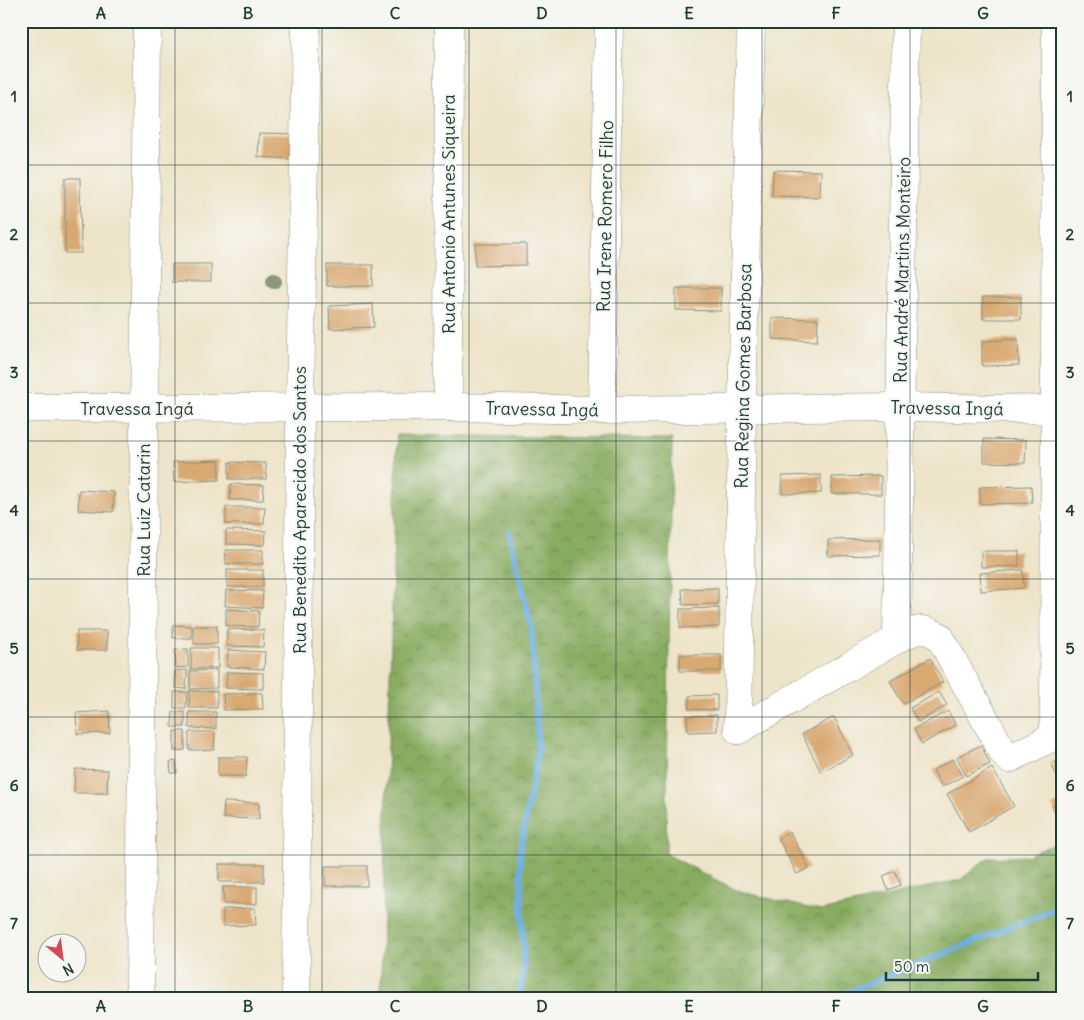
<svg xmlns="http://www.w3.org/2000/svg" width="1084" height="1020" font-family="Delius,sans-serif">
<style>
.forest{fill:url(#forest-crowns);stroke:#54744a}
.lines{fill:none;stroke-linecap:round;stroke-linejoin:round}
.stream{stroke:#6daee1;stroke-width:6}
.building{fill:#d9a972}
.minor-casing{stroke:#86907e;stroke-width:29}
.minor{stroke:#fff;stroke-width:28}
.tree{fill:#8c987e}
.grid{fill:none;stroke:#1f3d34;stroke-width:1;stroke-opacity:0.55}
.labels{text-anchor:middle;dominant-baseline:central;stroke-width:4;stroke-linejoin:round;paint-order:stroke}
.street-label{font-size:18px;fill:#1f3d34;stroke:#f6f6f2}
.neatline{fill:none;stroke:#1f3d34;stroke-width:2}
.grid-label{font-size:16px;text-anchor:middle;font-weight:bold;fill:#1f3d34}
</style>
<defs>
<pattern id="forest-crowns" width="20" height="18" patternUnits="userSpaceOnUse" patternTransform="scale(1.25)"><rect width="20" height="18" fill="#88ac61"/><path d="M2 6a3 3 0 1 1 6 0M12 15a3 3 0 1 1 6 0" fill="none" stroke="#6f8d51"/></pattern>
</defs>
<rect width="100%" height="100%" fill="#f6f6f2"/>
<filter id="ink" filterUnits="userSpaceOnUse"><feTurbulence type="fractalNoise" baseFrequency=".02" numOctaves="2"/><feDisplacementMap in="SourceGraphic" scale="10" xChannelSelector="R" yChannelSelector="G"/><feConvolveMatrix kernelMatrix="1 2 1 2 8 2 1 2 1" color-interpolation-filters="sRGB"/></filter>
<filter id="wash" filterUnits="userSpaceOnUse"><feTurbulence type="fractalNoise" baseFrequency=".0096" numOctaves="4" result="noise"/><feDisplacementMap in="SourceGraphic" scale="20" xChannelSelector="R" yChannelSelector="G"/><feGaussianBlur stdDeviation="1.12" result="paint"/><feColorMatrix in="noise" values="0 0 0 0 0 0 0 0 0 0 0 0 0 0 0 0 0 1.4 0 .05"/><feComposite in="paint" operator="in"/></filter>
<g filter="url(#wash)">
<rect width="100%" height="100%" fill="#eee4c9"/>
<path class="forest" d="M397,435L672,439L666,854L738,891L821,911L960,880L988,858L1026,856L1063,841V996L1055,999H380L382,952Z"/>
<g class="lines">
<g class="stream">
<path d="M509,532L532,630L538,751L520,850L524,971L519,999"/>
<path d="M831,999L1063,906"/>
</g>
</g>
<g id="blocks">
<g class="building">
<path d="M259,133L297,134L295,159L258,157Z"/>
<path d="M773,170L821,171L820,197L772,196Z"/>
<path d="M65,178H80L81,253H65Z"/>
<path d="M475,244H526V265L475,266Z"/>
<rect x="172" y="264" width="39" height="18"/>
<rect x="327" y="265" width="46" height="21"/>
<path d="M676,288H721V311L676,310Z"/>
<rect x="983" y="297" width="38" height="22"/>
<path d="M373,304L374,327L330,329L329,306Z"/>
<path d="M772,318L818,319L817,341L772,339Z"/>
<path d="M1018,339L1019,365L982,366V341Z"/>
<path d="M984,439L1026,440L1025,463L984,462Z"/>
<path d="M219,460V480L174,482L173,462Z"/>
<path d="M229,462L266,463V479H229Z"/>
<path d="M821,475V493L782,494V476Z"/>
<path d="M881,476V494H832V477Z"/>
<path d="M231,484L264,485L263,500H230Z"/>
<path d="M1031,486L1032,503L980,504V487Z"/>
<path d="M79,490L114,492L113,512L78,510Z"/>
<path d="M226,507H265L264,524H226Z"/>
<path d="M226,530L266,531L265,545L226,544Z"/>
<path d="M880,539V555L828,556V540Z"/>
<path d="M225,550H263V564H226Z"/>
<path d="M981,551H1019V566L981,567Z"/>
<rect x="227" y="570" width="36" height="17"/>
<path d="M1023,570L1024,588L981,591L980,573Z"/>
<path d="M718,588V604L683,605L682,589Z"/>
<path d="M226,590L263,591L262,608L225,606Z"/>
<path d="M719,608V627L680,628V609Z"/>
<path d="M226,609L259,611L258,627L226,626Z"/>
<path d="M173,625L192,626V638H173Z"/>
<rect x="194" y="626" width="23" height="18"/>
<path d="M227,629L264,630L263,647L227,646Z"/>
<rect x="77" y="631" width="30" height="19"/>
<path d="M191,648H218V668L191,669Z"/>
<path d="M188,649V667L176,668L175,650Z"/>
<path d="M228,650L265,652L264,669L227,667Z"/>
<rect x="680" y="655" width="41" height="16"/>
<path d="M930,658L943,682L903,704L890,681Z"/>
<path d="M187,670L186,689L175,688V671Z"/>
<path d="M217,670V688L190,689V671Z"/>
<path d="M227,672L263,673V689L226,688Z"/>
<rect x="189" y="691" width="28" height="17"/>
<path d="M174,692H187L186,708H174Z"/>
<path d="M939,692L947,705L918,722L910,708Z"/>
<path d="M262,693L263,709L224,710L223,694Z"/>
<path d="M717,695V710L689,709V696Z"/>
<path d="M109,711L110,733L77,734L76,713Z"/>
<path d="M948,711L956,725L922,744L914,729Z"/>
<path d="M173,712H185V727H172Z"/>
<path d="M189,712H216V729L189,728Z"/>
<path d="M717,715V731L688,732L687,716Z"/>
<path d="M834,717L853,755L821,772L802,734Z"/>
<path d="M174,731H185V750L174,751Z"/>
<path d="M189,732H215L214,750H189Z"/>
<path d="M981,745L990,764L966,776L957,757Z"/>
<path d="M218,757H247L246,776H218Z"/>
<path d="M1063,758V780L1060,782L1051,764Z"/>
<path d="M953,759L963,776L942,787L933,770Z"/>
<path d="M176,761L177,773H171L170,762Z"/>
<path d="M992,768L1014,806L969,832L947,794Z"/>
<path d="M75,769L108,770L107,793H74Z"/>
<path d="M1063,800V821L1060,822L1052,806Z"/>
<path d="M224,802L259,803V819L223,818Z"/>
<path d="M790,832L809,868L797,874L778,838Z"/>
<rect x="219" y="864" width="45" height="18"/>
<rect x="325" y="866" width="42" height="20"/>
<path d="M895,871L901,885L888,890L883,876Z"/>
<path d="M223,887H257V904H224Z"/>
<path d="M255,908L256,925L223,926V909Z"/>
</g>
</g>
</g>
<g filter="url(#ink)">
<use href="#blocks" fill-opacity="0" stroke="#86907e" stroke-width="1"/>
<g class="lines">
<defs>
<g id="minor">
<path d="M448,407L449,21"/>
<path d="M21,408L448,407L602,410L900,407L1063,410"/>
<path d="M602,410L609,21"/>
<path d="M897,639L906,21"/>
<path d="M738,730L742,408L751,21"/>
<path d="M738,730L897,639C916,630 921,625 940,637L1004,754L1009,759L1063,732"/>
<path d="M1054,737L1056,21"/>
<path d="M140,999L147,21"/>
<path d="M296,999L300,407L306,21"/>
</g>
</defs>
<use href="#minor" class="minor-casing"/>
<use href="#minor" class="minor"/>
</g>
<circle class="tree" cx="274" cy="281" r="8"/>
</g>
<path class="grid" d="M175,21V999M322,21V999M469,21V999M616,21V999M762,21V999M910,21V999M21,165H1063M21,303H1063M21,441H1063M21,579H1063M21,717H1063M21,855H1063"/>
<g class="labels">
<g class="street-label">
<text transform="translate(448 214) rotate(-90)">Rua Antonio Antunes Siqueira</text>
<text transform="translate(605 216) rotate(-89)">Rua Irene Romero Filho</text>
<text transform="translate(902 270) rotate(-89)">Rua André Martins Monteiro</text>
<text transform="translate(743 376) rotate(-89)">Rua Regina Gomes Barbosa</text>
<text x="137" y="408">Travessa Ingá</text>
<text transform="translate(947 408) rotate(1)">Travessa Ingá</text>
<text transform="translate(542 409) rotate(1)">Travessa Ingá</text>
<text transform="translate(143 510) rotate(-90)">Rua Luiz Catarin</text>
<text transform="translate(299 510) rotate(-90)">Rua Benedito Aparecido dos Santos</text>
</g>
</g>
<rect width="1084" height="1020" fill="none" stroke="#f6f6f2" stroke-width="55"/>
<g transform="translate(62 958) rotate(151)"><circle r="24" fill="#f6f6f2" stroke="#a0aca6"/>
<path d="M0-4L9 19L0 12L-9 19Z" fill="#d1495b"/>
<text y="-8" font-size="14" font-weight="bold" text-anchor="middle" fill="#1f3d34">N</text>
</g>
<path d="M886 972v8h152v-8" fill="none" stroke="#1f3d34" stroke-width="2.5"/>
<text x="894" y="972" font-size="15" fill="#1f3d34" stroke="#f6f6f2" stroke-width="4" paint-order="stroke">50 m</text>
<rect x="28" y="28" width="1028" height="964" class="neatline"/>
<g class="grid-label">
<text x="101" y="19">A</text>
<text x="248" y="19">B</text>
<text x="395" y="19">C</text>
<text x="542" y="19">D</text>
<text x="689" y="19">E</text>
<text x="836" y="19">F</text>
<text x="983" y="19">G</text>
<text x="14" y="102">1</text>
<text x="1070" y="102">1</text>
<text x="14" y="240">2</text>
<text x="1070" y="240">2</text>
<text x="14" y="378">3</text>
<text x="1070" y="378">3</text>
<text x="14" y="516">4</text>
<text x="1070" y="516">4</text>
<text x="14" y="654">5</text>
<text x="1070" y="654">5</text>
<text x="14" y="791">6</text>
<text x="1070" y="791">6</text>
<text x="14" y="929">7</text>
<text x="1070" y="929">7</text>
<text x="101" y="1012">A</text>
<text x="248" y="1012">B</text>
<text x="395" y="1012">C</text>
<text x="542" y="1012">D</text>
<text x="689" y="1012">E</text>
<text x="836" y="1012">F</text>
<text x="983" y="1012">G</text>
</g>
</svg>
